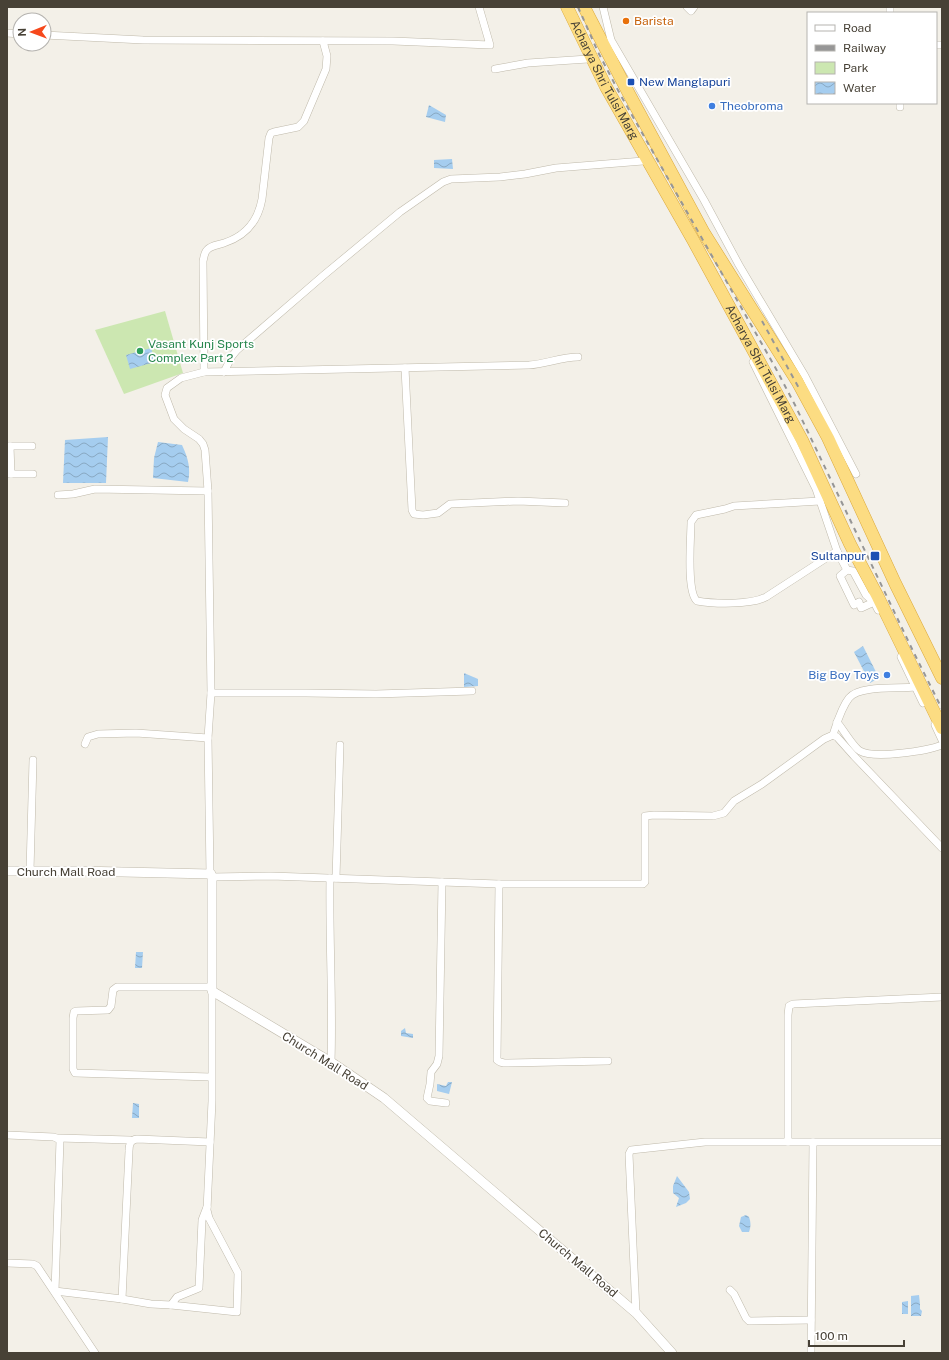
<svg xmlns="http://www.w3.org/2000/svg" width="949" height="1360" font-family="'Public Sans',sans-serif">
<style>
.park{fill:#cce7b1}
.water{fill:url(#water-waves)}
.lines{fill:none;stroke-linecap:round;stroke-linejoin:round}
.minor-casing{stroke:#bfb9aa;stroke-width:8}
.tertiary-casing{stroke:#bfb9aa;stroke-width:10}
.trunk-casing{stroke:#dba83a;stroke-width:13}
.minor{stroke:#fff;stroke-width:7}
.tertiary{stroke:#fff;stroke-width:9}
.trunk{stroke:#fcdc82;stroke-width:12}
.rail{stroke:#969696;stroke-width:2;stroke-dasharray:5 5;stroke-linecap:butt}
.food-dot{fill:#e8710a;stroke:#fff;stroke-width:1.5}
.transit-dot{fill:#1a4fb4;stroke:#fff;stroke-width:1.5}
.shop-dot{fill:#3f7fe0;stroke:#fff;stroke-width:1.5}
.leisure-dot{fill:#2e9e5b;stroke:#fff;stroke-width:1.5}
.labels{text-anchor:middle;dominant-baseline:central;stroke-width:3.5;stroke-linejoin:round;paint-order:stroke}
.food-label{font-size:12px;fill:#c56008;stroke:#fff;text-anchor:start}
.street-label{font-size:12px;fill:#474136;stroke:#fff}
.transit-label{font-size:12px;fill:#164399;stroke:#fff;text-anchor:start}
.shop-label{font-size:12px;fill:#366cbe;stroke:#fff;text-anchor:start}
.leisure-label{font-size:12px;fill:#27864d;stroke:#fff;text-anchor:start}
</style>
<defs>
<pattern id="water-waves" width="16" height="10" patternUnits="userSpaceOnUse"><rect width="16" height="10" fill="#a5cdef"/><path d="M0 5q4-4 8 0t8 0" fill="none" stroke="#88a8c2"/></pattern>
</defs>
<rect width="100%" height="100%" fill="#f3f0e8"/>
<path class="park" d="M165,311L183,373L124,394L95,330Z"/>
<g class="water">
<path d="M429,105L446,115L445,122L426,117Z"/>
<path d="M452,159L453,169L434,168V160Z"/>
<path d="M151,348L155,362L130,369L126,355Z"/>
<path d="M108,437L106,483H63L65,440Z"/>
<path d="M158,442L182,445C188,458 191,468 188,482L153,478L154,458Z"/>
<path d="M863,646L879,678L870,683L854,652Z"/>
<path d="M464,673L478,679V686L464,687Z"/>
<path d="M136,952H143L142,968H135Z"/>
<path d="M405,1028L406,1033L413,1034V1038L401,1036V1031Z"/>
<path d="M448,1082H452L449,1094L437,1091V1084L446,1086Z"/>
<path d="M133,1103L139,1104V1118H132Z"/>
<path d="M677,1176L689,1192L690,1199L686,1203L676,1207L679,1198L673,1193V1186Z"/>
<path d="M746,1215L749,1217C751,1222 751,1227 749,1232H742L739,1226L741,1217Z"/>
<path d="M919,1295L920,1304V1309L922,1311L921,1316H911V1296Z"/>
<path d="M908,1301V1314H902V1302Z"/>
</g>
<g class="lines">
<defs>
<g id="minor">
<path d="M603,7L611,40L704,200L739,265L805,376L856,474"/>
<path d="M687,7L691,11L694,7"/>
<path d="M890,7V13"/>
<path d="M7,33L20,34"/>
<path d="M44,35L143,40L393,41L490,45L479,7"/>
<path d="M936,45H942"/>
<path d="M495,69L528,63L588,59"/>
<path d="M900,103V107"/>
<path d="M753,362L816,489L837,551L847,570L840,576L854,605L859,602L861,608L874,602L878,610"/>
<path d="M405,368L412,510L414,514L423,515L438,513L450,504L518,501L565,503"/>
<path d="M204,372L203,261C204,258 204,253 207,250C211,245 219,245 224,243C246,236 258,221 262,199L269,138L271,133L274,132L298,127L304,121L326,69L327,56L323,41"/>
<path d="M224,372L232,356L237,350L324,275L400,212L443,182L451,179L500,177L525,174L556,168L643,161"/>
<path d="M7,446H32"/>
<path d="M10,446L11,474"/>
<path d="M7,474H33"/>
<path d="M58,495L73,494L95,489L208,491"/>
<path d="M820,501L734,506L725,509L696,515L691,522C691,537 686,592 697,601C714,604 751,605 766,597L837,551"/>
<path d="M847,570L853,571L866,595L874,602"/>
<path d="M901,657L923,703"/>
<path d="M211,693H306L376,694L472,691"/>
<path d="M837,722C843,729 853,747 860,751C874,759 927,751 942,745"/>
<path d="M935,725L942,740"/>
<path d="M833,735C837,723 841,708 849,698C859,685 898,689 915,687"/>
<path d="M85,744L88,737L98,734L136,733L208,738"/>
<path d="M30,871L33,760"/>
<path d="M210,874L208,738L211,693L208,491L205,450L203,444L199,439L184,429L174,419L165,395L167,388L181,378L204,372L529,365C546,364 561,357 578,357"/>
<path d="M212,877L271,876L499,884H643L645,882V816L654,815L713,816L724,813L734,801L762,784L824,739L833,735L837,737L854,756L942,848"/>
<path d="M330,878C329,939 333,1001 331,1062"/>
<path d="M336,878L340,745"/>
<path d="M442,882L439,1056L437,1064L431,1072L430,1084L427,1098L430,1101L446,1103"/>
<path d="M499,884L497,1060L500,1062L504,1063L608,1061"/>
<path d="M211,987H117L113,990L111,1006L108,1010L76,1011L74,1012L73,1018V1069L75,1073L211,1077"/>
<path d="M7,1135L54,1137L60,1140L55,1291L122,1299L151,1304L171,1305L177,1297L199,1288L202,1220L207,1207"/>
<path d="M58,1138L130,1140"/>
<path d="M788,1142V1015L789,1006L793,1004L942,997"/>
<path d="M7,1263L33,1264L37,1266L95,1353"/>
<path d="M730,1290L734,1294L746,1318L749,1321L811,1320"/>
<path d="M122,1299L129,1151C129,1145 130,1140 137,1139L210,1142"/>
<path d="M171,1305L237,1312L238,1273L209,1218L207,1210L212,1101V991"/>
<path d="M636,1313L629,1154L631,1150L705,1142H942"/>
<path d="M811,1353L813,1142"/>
</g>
<path id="tertiary" d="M7,871H78L211,874L212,877V991L331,1062L384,1098L636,1313L672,1353"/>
<g id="trunk">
<path id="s1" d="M567,7L606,87L693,240L802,440L850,544L878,597L942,728"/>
<path d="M584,7L628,92L704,233L797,381L828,438L895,583L942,678"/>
</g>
</defs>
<use href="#minor" class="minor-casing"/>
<use href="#tertiary" class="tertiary-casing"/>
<use href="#trunk" class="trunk-casing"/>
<use href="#minor" class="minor"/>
<use href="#tertiary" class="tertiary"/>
<use href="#trunk" class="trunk"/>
<g class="rail">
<path d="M578,7L598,52L620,94L775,367L795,405L913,651L942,709"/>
<path d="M762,321L800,390"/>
</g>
</g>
<circle class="food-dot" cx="626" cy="21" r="4"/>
<g class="transit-dot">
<rect x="627" y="78" width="8" height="8" rx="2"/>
<rect x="870" y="551" width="10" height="10" rx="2"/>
</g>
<g class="shop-dot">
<circle cx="712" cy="106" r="4"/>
<circle cx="887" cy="675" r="4"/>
</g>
<circle class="leisure-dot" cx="140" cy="351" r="4"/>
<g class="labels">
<g class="food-label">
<text x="634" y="21">Barista</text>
</g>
<g class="street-label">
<text stroke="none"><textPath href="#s1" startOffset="82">Acharya Shri Tulsi Marg</textPath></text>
<text stroke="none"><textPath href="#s1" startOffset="406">Acharya Shri Tulsi Marg</textPath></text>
<text x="66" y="872">Church Mall Road</text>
<text transform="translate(325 1061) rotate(32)">Church Mall Road</text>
<text transform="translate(578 1263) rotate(40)">Church Mall Road</text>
</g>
<g class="transit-label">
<text x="639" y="82">New Manglapuri</text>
<text x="866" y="556" text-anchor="end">Sultanpur</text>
</g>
<g class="shop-label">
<text x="720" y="106">Theobroma</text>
<text x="879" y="675" text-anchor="end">Big Boy Toys</text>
</g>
<g class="leisure-label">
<text x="148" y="344">Vasant Kunj Sports<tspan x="148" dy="14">Complex Part 2</tspan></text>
</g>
</g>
<rect width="949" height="1360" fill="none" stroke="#474136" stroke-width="16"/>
<rect x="807" y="12" width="130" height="92" fill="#ffffff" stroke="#b5b3af"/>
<rect x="815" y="25" width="20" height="6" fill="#ffffff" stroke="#b5b3af"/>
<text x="843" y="32" font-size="12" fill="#474136">Road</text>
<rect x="815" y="45" width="20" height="6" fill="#969696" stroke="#b5b3af"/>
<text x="843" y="52" font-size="12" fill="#474136">Railway</text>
<rect x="815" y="62" width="20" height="12" fill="#cce7b1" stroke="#b5b3af"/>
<text x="843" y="72" font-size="12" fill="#474136">Park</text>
<rect x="815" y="82" width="20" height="12" fill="url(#water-waves)" stroke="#b5b3af"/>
<text x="843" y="92" font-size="12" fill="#474136">Water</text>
<g transform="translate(32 32) rotate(269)"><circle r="19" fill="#ffffff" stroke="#b5b3af"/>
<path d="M0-3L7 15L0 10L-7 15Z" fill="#f6481c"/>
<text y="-6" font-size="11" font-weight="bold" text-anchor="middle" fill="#474136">N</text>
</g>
<path d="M809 1340v6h95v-6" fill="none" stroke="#474136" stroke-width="2"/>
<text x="815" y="1340" font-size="12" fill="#474136" stroke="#ffffff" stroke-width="3" paint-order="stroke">100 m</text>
</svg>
